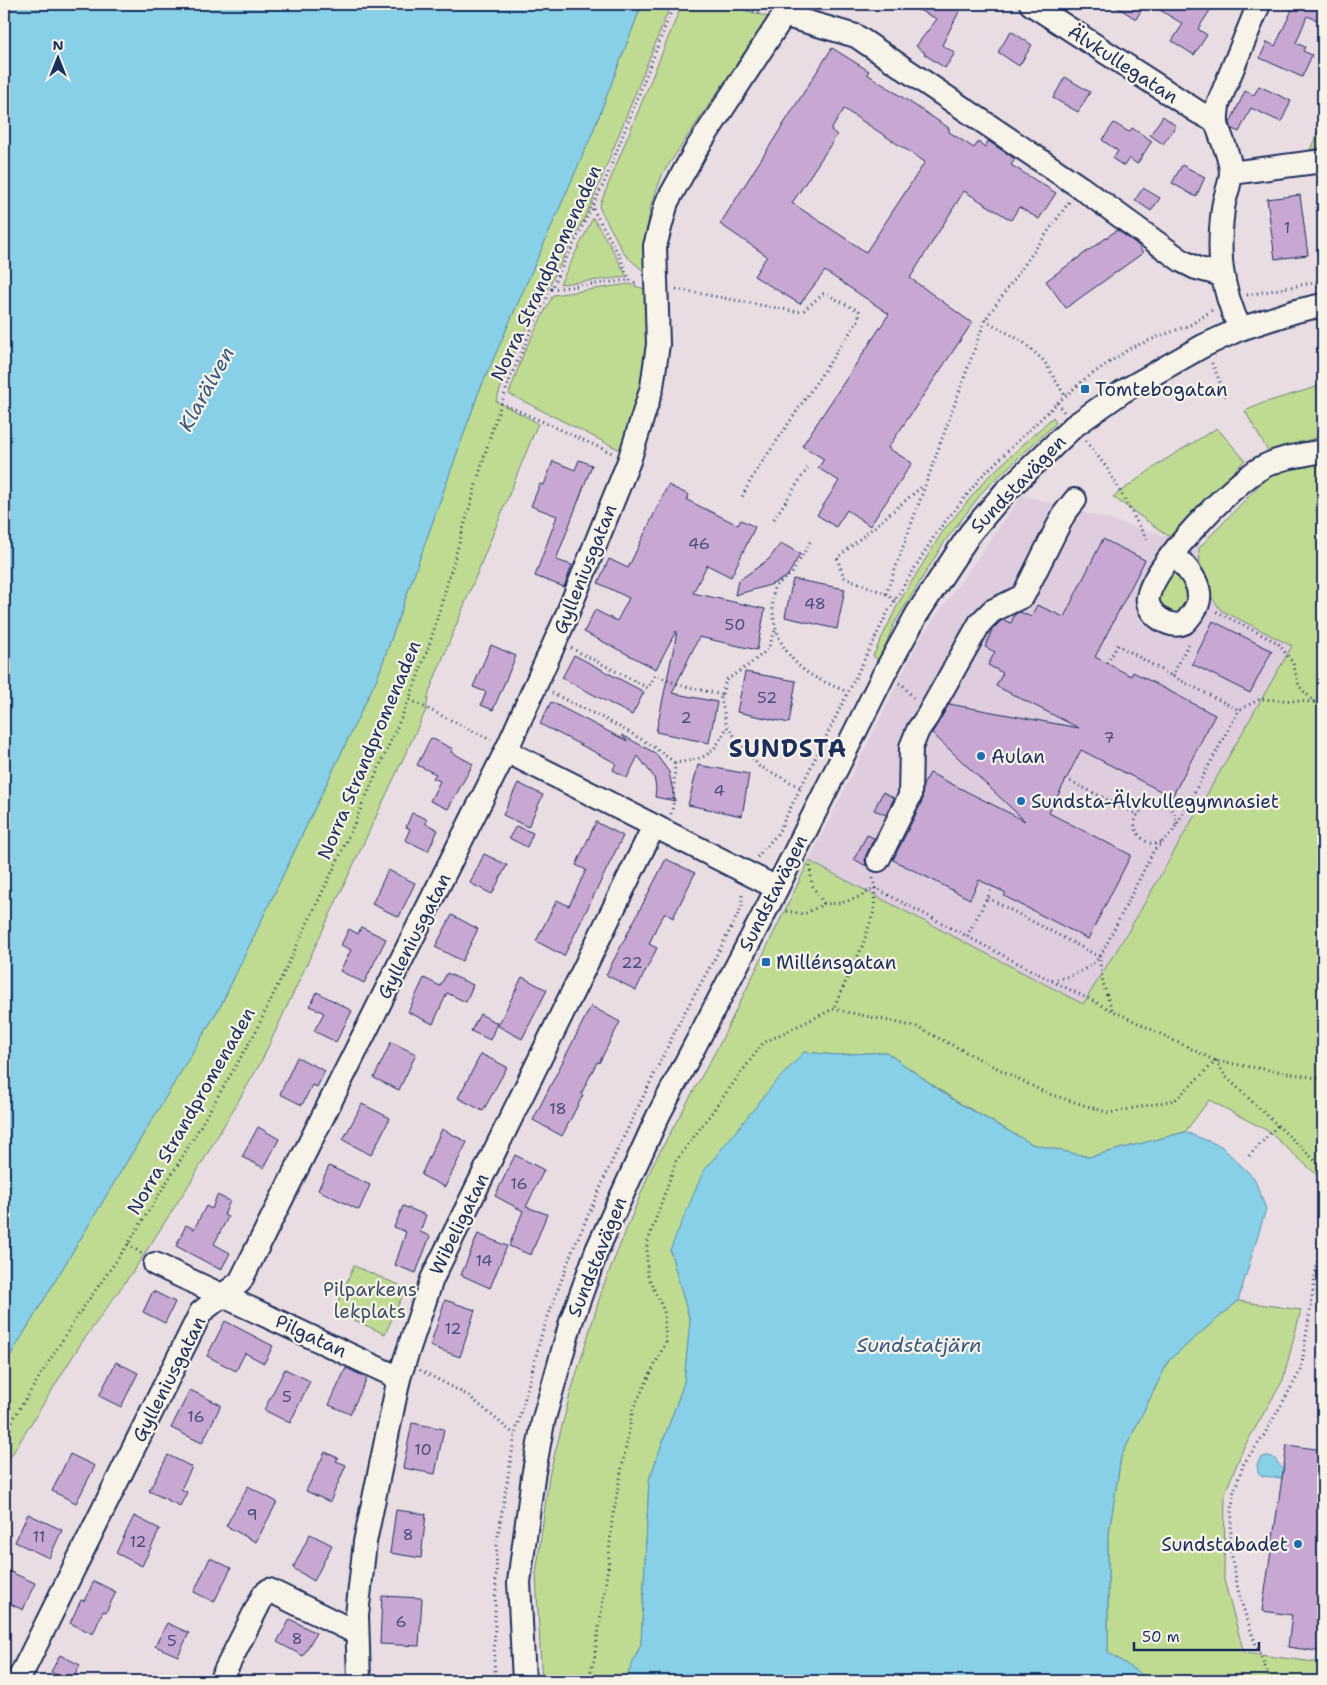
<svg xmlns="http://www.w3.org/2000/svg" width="1327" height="1685" font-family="'Shantell Sans',sans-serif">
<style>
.built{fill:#dfccde}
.green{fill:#bfdb92;stroke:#6d8578}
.water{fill:#87d0e8;stroke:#5c90b1}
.building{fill:#c8a8d3;stroke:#1b2f5e;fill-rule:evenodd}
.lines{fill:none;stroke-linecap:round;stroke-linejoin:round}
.minor-casing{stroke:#1b2f5e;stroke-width:26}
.path{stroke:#1b2f5e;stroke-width:3;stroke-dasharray:1 4;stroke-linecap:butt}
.minor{stroke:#f7f3e8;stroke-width:22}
.poi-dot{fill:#1f6fb2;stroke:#f7f3e8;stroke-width:2}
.labels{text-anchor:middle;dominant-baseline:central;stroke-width:4.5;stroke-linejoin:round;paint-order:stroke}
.number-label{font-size:16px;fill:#464d7b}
.street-label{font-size:19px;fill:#1b2f5e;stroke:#f7f3e8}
.poi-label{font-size:19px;fill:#1b2f5e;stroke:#f7f3e8;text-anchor:start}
.park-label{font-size:19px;fill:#3c5168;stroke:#f7f3e8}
.water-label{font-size:20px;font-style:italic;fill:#365780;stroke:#f7f3e8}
.district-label{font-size:24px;font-weight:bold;letter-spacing:1px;fill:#1b2f5e;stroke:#f7f3e8}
</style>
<rect width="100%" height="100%" fill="#e9dce2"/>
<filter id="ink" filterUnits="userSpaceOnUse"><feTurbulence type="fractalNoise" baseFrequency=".02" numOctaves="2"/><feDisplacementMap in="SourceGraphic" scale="10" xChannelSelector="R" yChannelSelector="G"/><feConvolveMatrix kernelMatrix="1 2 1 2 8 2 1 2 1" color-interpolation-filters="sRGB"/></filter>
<g filter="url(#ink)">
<path class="built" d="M1022,495L1170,537L1199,548L1201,583L1221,610L1292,646L1128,932L1083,1004L809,861L920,639Z"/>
<g class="green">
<path d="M642,4H671L590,207L513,355L496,401L538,423L429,692L426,710L260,1064L190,1183L136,1267L80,1345L4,1467V1366L221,1005L378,676L478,394L592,134Z"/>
<path d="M682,4H724L768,17L663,173L651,205L646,234L647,274L625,255L599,207Z"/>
<path d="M1323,119V148L1310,150Z"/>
<path d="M593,218L611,247L627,277L560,284Z"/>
<path d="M629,284L648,290V360L637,408L620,450L509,394L524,352L553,295Z"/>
<path d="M1323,385V438H1315L1269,453L1245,411L1263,403Z"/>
<path d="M1053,417L1056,423L984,490L945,541L894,624L879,661L873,656L899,602L943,531L987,478Z"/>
<path d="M1217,428L1245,460L1170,537L1113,497L1163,461Z"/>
<path d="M1323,460V1149L1317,1175L1268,1131L1209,1100L1185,1132L1089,1157L1032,1144L956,1101L886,1052L835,1055L804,1052L670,1250L690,1321L684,1383L649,1480L641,1644L625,1681H542L536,1575L549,1476L570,1395L603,1287L653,1164L719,1045L809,861L1083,1004L1128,932L1292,646L1221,610L1201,583L1199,548L1270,474Z"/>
<path d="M1174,570L1185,580L1190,598L1177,616L1157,609V593Z"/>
<path d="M354,1266L406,1288L385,1334L334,1311Z"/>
<path d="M1238,1301L1301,1310L1283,1380L1243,1449L1225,1493L1224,1580L1244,1653L1323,1663V1681H1151L1108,1652V1539L1121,1457L1169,1360Z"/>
</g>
<g class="water">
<path d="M13,4H642L592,134L478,394L378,676L221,1005L4,1366V23Z"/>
<path d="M804,1052L835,1055L886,1052L955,1101L1032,1144L1089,1157L1185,1132L1221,1146L1254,1178L1266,1209L1238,1301L1169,1360L1121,1457L1108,1539V1652L1151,1681H625L641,1644L649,1480L684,1383L690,1321L670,1250L703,1172L773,1085Z"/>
<path d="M1266,1456C1277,1456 1276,1463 1283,1469L1282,1478L1262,1476L1258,1472L1257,1464L1261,1458Z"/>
</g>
<g class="building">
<path d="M907,4H963L942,45L955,53L945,68L924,54L925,53L916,46L937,19Z"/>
<path d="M1112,4H1145L1136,19Z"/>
<path d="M1150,4H1214L1198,29L1207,35L1194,55L1172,41L1183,24Z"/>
<path d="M1278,4H1323L1317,20L1307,16L1296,43L1305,47L1303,51L1312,55L1302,77L1260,58L1267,42L1275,46L1292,10Z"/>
<path d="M1011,31L1032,45L1019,66L998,52Z"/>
<path d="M832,48L869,71L867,74L949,128V132L974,148L978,142L985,147L988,141L1015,159L1011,165L1056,193L1039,219L1019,207L1011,220L964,191L910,278L972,323L888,448L912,463L870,526L847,510L836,527L817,515L839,481L818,468L824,459L802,446L889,314L825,271L800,304L754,276L767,256L720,224ZM844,109L925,162L866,252L792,203L837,135L831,130Z"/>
<path d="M1065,77L1090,92L1078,112L1053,98Z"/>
<path d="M1259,86L1291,101L1281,122L1251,108L1239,132L1232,129L1230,123L1245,91L1254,95Z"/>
<path d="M1163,116L1176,126L1163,144L1150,135Z"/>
<path d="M1114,123L1129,132L1132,128L1152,141L1137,164L1129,158L1124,166L1113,159L1118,151L1102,140Z"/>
<path d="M1182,165L1205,177L1196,197L1172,183Z"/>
<path d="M1143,188L1160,198L1151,211L1135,200Z"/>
<path d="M1300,195L1308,255L1275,259L1267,199Z"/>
<path d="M1117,230L1137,244L1143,253L1066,308L1046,281Z"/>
<path d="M579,460L592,465L556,560L572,565L564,587L535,576L557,516L531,506L540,484L544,485L553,461L575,470Z"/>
<path d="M668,485L689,495L687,500L738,525L741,520L755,527L731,577L707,565L693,593L765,609L757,650L699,637L672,693L717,702L709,743L656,732L677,632L676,631L656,669L584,632L595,610L617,621L629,598L598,583L609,559L628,568Z"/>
<path d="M1103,539L1145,560L1095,657L1131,676L1133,672L1215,715L1172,797L1081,750L1049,813L1131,855L1088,939L1004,896L1006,893L979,880L970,899L893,860L922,802L923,785L930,773L1025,821L932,733L949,704L1079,728L996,686L1003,673L988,665L995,652L985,647L992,630L1000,622L1003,620L1011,623L1015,614L1020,612L1031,617L1037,605L1064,617Z"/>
<path d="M781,543L800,554L787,577L770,585L735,595L738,581L769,559Z"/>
<path d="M793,579L845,589L837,629L785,617Z"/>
<path d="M1213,621L1272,651L1250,693L1192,664Z"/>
<path d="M491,645L516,656L493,710L481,705L486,692L473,687Z"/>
<path d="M574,655L644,692L632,715L562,678Z"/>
<path d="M745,672L796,681L789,723L737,712Z"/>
<path d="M551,702L627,741L622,735L655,753L669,772L675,801L655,797L656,788L654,777L638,756L627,778L613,770L616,763L540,724Z"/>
<path d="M431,738L453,749L451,752L473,764L448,809L430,801L440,781L433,778L436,774L417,765Z"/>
<path d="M698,765L749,774L742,816L688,805Z"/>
<path d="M518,783L543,795L528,827L503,815Z"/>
<path d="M883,792L894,798L886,815L874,810Z"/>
<path d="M412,813L427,819L425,823L438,830L428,851L405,840L410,829L406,827Z"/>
<path d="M596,822L623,836L564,956L536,941L557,900L569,906L586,870L576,865Z"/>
<path d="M516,826L533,833L527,847L509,838Z"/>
<path d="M867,835L874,838L866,855L865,860L866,866L854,859Z"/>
<path d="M484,854L507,865L492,894L470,883Z"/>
<path d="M666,859L695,873L673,918L665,913L657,926L649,944L657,948L636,990L606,975Z"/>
<path d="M388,870L415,883L399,917L372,904Z"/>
<path d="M452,915L478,929L462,961L435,947Z"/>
<path d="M361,927L386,939L364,983L340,971L351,950L341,945L349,929L358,934Z"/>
<path d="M447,973L473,985L466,1002L447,993L433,1024L408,1012L424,978L440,986Z"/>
<path d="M522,977L547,990L522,1039L498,1026Z"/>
<path d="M317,992L352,1011L336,1042L314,1031L324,1013L310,1006Z"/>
<path d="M591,1006L620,1022L599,1063L597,1062L581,1094L583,1095L562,1136L533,1120Z"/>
<path d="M480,1014L497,1023L490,1040L471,1031Z"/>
<path d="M391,1042L416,1054L399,1090L374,1078Z"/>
<path d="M481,1054L507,1067L483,1111L458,1098Z"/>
<path d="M297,1057L325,1071L317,1087L312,1085L302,1105L280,1094Z"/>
<path d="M362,1104L390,1118L371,1155L343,1140Z"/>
<path d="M258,1127L279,1139L264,1168L242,1157Z"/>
<path d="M442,1129L467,1142L445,1187L421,1175Z"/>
<path d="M515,1155L544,1170L526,1207L547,1214L531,1255L509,1246L523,1211L495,1196Z"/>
<path d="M329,1166L370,1185L359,1210L318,1190Z"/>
<path d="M217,1195L230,1201L224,1215L228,1217L214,1244L230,1253L221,1270L176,1246L186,1225L194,1229L206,1206L212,1209Z"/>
<path d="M403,1206L426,1215L420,1232L430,1236L416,1273L395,1265L406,1232L394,1227Z"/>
<path d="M478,1234L507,1246L490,1288L461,1275Z"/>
<path d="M153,1291L175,1302L165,1323L143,1312Z"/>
<path d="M445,1300L475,1310L460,1357L430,1346Z"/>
<path d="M225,1321L273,1346L264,1363L245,1353L236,1371L207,1356Z"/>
<path d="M116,1362L138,1373L121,1407L99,1396Z"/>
<path d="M346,1368L367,1378L350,1414L329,1405Z"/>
<path d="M285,1369L310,1381L290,1423L264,1410Z"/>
<path d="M190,1390L221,1405L202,1443L171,1428Z"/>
<path d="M412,1423L444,1429L435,1474L403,1468Z"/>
<path d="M1287,1445L1323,1450V1652L1288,1647L1292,1615L1262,1611Z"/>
<path d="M325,1452L338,1458L336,1461L346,1465L330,1502L306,1491Z"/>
<path d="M70,1454L95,1466L76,1503L52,1491Z"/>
<path d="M168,1455L192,1467L181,1489L187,1492L180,1506L149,1491Z"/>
<path d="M248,1486L277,1502L256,1542L226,1526Z"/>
<path d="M396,1510L426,1514L421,1558L390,1553Z"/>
<path d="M28,1514L62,1530L49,1558L15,1542Z"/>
<path d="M134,1516L160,1529L142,1566L116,1553Z"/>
<path d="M310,1534L332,1545L314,1581L293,1568Z"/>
<path d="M210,1558L231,1568L214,1602L194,1592Z"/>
<path d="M4,1569L35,1583L23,1610L4,1601Z"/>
<path d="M94,1581L116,1592L106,1612L103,1611L93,1634L70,1623L81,1600L84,1601Z"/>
<path d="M382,1596L422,1598L419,1646L380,1644Z"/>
<path d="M290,1619L316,1633L303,1656L277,1642Z"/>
<path d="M167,1623L189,1633L178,1656L155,1646Z"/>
<path d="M60,1655L80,1665L72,1681H69L51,1672Z"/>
</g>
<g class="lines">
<defs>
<g id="minor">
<path d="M1031,4L1198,112L1217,122"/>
<path d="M783,15L856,36L1080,187L1182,261L1196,268L1222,275"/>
<path d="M1231,173L1323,161"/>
<path d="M1240,329C1221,287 1217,256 1223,209C1224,197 1231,184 1231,172C1230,154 1221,140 1217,124C1216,118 1218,110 1218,104L1259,4"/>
<path d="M1173,553C1188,569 1209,590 1194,611C1191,615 1188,620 1184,623C1170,630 1145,613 1148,597C1154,564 1232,484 1261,468C1280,457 1302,455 1323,451"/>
<path d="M506,751L777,888"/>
<path d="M878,860L910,796L911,747L918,730L927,717L980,623L992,611L1023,596L1064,514L1075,500"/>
<path d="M155,1264L399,1378"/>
<path d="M18,1681L201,1312L240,1282L506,751L564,622L629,461L652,387L658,344L655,246L667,202L697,148L791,4"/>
<path d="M220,1681L264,1594L269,1590L357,1633"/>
<path d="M359,1681L357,1615L365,1542L399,1378L432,1279L654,826"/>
<path d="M524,1681L519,1582L533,1477L543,1422L571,1322L597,1250L658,1116L768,906L884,674L917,614L971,532L1005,492L1074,426L1122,392L1203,346L1240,329L1296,311L1323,305"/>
</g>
</defs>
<use href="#minor" class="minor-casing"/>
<g class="path">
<path d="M729,4L762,14"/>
<path d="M593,209L618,253L630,280L637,284"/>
<path d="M551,289L630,280"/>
<path d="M676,289L798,312L804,310L823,294H826L859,311V319L753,476L742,497"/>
<path d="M1247,295L1323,281"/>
<path d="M985,320L1023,342L1044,361L1065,396"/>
<path d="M1212,363L1227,399"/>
<path d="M501,403L612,453"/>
<path d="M1057,403L1064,412"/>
<path d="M1086,441L1107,468L1147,540"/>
<path d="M774,519L809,466"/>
<path d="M810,542L792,573L774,587C769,621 778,649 805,671C815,679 835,686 847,692"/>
<path d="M886,594L985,320L1069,202"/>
<path d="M895,600L886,594L844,577L837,558L924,485"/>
<path d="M775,631L768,649L749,665L726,680L721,698L727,727L759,766L800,787"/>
<path d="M571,648L648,688L655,675L680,685L722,695"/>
<path d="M1107,663L1118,645L1172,676L1239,710"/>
<path d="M1172,676L1190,641"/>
<path d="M899,683L903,685L915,700"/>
<path d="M552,693C594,714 638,733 675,763"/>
<path d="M410,700L491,740"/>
<path d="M1314,702L1323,701"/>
<path d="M1066,779L1138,815"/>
<path d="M671,814L673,806L675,763C707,758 712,757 727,727"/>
<path d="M1161,843C1153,845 1146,843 1140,836C1117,809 1177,786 1176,825"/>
<path d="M757,857L778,833L889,610L937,532L982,476L1057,403L1085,379L1132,347L1192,324L1214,309"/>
<path d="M810,866L812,885L824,904"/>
<path d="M873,878L875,888L1050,980L1216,1061L1323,1079"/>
<path d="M988,898L1100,957C1083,972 1073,977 1051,980"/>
<path d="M786,911L804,914L824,904L841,903L859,897L875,888L874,911L863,945L833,1009"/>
<path d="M967,936L993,887"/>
<path d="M1112,1009C1105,992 1100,976 1100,957L1154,850L1172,833L1239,710L1260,699L1314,702L1299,686L1293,663L1278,643L1215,611"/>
<path d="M1249,1156L1278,1125"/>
<path d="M128,1244L142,1254"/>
<path d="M420,1370L469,1396L515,1435"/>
<path d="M4,1434L76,1318L128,1244L180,1161L255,1033L341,853L409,700L429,646L492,430L510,379L534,323L605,181L674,4"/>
<path d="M496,1681L494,1660L497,1541L515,1435L542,1333L571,1254L613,1159L681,1019L726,938L742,906V892"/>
<path d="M588,1681L594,1660L608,1567L612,1520L633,1409L666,1342L664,1311L647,1274V1244L676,1161L763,1043L833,1009L917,1027L1046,1093L1109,1113L1175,1100L1216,1061L1226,1077L1323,1168"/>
<path d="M1271,1681L1253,1637L1239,1595L1230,1547L1233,1494L1244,1463L1263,1437L1301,1370L1323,1224"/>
</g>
<use href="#minor" class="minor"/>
</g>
</g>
<g class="poi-dot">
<rect x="1080" y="384" width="10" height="10" rx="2.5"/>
<circle cx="981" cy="756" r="5"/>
<circle cx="1021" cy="801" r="5"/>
<rect x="761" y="957" width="10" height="10" rx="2.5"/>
<circle cx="1298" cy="1544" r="5"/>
</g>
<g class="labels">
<g class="number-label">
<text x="1287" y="227">1</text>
<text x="699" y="543">46</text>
<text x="815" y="603">48</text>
<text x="735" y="624">50</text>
<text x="767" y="697">52</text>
<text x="686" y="717">2</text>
<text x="1109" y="737">7</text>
<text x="719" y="790">4</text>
<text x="632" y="962">22</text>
<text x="558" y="1108">18</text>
<text x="519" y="1183">16</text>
<text x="484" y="1260">14</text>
<text x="453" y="1328">12</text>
<text x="287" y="1396">5</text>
<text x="196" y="1416">16</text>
<text x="423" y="1449">10</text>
<text x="252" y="1514">9</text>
<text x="408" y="1534">8</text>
<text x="39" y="1536">11</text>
<text x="138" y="1541">12</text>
<text x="401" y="1621">6</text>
<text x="297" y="1638">8</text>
<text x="172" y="1640">5</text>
</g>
<g class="street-label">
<text transform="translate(1123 64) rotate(33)">Älvkullegatan</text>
<text transform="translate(546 273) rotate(-65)">Norra Strandpromenaden</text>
<text transform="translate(1018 484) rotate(-46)">Sundstavägen</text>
<text transform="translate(585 569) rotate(-68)">Gylleniusgatan</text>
<text transform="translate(369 750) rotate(-67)">Norra Strandpromenaden</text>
<text transform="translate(773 893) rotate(-63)">Sundstavägen</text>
<text transform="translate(414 936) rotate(-63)">Gylleniusgatan</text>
<text transform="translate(191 1111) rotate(-60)">Norra Strandpromenaden</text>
<text transform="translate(459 1224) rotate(-64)">Wibeligatan</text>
<text transform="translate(597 1257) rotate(-68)">Sundstavägen</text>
<text transform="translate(311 1336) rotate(25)">Pilgatan</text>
<text transform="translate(169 1379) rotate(-63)">Gylleniusgatan</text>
</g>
<g class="poi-label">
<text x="1095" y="389">Tomtebogatan</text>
<text x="991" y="756">Aulan</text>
<text x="1031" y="801">Sundsta-Älvkullegymnasiet</text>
<text x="776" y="962">Millénsgatan</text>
<text x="1288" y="1544" text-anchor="end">Sundstabadet</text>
</g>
<g class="park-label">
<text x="370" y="1289">Pilparkens<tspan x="370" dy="22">lekplats</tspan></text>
</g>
<g class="water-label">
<text transform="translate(206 389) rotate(-61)">Klarälven</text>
<text x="919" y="1345">Sundstatjärn</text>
</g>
<g class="district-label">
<text x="788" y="749">SUNDSTA</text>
</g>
</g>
<rect width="1327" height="1685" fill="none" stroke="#f7f3e8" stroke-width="20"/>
<rect x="10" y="10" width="1307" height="1665" fill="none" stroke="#1b2f5e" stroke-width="2" filter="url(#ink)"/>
<g transform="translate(58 58)" stroke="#f7f3e8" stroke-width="4" paint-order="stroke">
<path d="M0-4L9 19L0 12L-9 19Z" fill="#1b2f5e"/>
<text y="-8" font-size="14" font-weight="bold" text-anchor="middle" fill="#1b2f5e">N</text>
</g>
<path d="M1134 1642v8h125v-8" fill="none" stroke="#1b2f5e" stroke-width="2.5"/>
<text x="1142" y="1642" font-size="15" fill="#1b2f5e" stroke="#f7f3e8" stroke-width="4" paint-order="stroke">50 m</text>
</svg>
